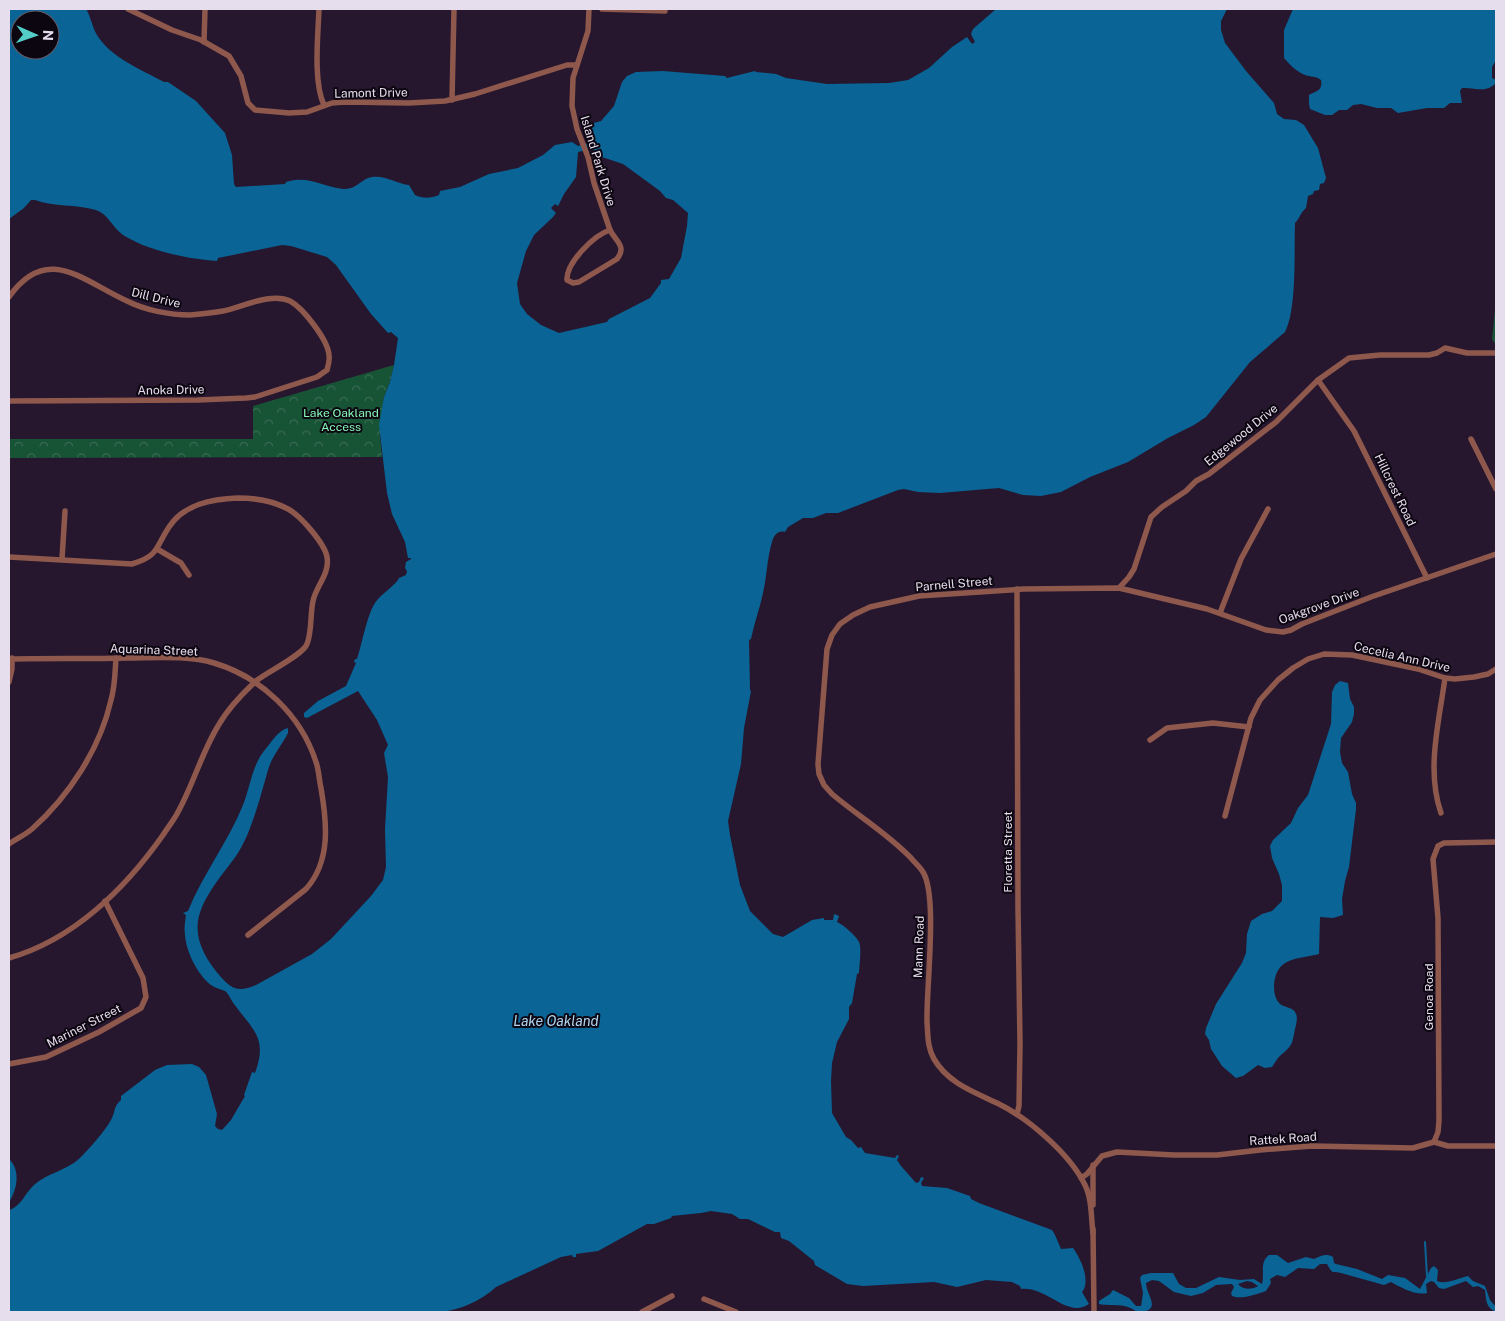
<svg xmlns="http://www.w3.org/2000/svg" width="1505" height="1321" font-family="'Public Sans',sans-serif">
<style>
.park{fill:url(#park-crowns)}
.pitch{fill:#175335}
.water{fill:#0a6495;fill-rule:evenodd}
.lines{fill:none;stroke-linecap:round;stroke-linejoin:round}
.stream{stroke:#0a6495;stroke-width:2}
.street{stroke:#8f584c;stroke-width:5.5}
.labels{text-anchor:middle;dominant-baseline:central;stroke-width:4;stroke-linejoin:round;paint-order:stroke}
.street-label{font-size:12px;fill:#e6dded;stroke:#0c0610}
.park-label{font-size:12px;fill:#86f8b8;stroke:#0c0610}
.water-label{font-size:14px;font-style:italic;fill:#b0d5f1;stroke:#0c0610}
</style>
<defs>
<pattern id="park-crowns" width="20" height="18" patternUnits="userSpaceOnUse" patternTransform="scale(1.25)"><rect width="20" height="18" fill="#175335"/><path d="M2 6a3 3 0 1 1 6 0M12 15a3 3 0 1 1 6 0" fill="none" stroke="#396b53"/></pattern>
</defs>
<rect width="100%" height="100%" fill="#26172f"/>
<path class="park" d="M394,365L390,382L384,397L380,436L382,457L9,458V439H253V406Z"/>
<path class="pitch" d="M1496,300V345L1492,339Z"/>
<g class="water">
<path d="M9,9H86C91,17 92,27 97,35C110,57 142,70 164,82H168L196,101L225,133L232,155L234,184L236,187L285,184L286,182C309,175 322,187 343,189C357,190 360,179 372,177C386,175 397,184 409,185L415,195C423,199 432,198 439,195L440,191L460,187L489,174L518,168L543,155L555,145L572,142L578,146L589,143L592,126L594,123L601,121L614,106L622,82L627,76L636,72L663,71L725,76L727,78L755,71L756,72L776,74L786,78L827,84L889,83L908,80L929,68L952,47L967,37L972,44L975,42L971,34L973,29L996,9H1227L1221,21V30L1225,43L1246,71L1274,103L1277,114L1284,119L1296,120L1304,125L1318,148L1326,178L1324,183L1320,184L1319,190L1314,191L1313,194L1308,196L1306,208C1300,213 1300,218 1295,223C1294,250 1297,310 1285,332L1250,362L1206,417L1194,425L1168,438L1128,462L1090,477L1061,492L1041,496L1023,495L999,488L940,493L918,492L904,489L898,490L838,513H826L813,518H803L788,527L785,532C778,530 774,535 772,542C767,558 767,576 763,593C760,608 754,623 751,639L749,640L750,690L751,691L744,728L741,764L728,821L730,835L740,885L750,911L773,934L783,937L812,920L824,918V920H833L834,914L839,916L837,922C844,925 856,936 859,942C862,947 859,968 859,973L857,974L852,1003L849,1007V1019L837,1042L832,1063L831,1081L832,1113L846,1137L851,1140L858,1148L861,1147L865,1153L895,1158L897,1155L899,1156L897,1160L901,1166L916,1183L919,1182L921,1177L924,1178L921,1183L922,1186L947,1188L970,1196L971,1199L979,1203L1052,1230L1055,1235L1061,1249L1073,1248C1081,1259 1091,1281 1082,1292L1089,1304C1067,1319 1047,1286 1021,1289L1020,1286L1012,1282L986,1280L957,1287L934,1282L863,1286L847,1284L815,1265L814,1261L789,1241L781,1238L780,1232H775L748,1219H740L732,1214L711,1211L701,1213L672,1216L671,1218L654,1224H647L598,1251L576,1254V1257H573L572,1255L561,1257L496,1287C481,1301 460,1310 440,1312H9V1208L10,1210C22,1205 25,1193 34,1185C47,1173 66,1171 80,1158C89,1149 105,1131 111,1120C116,1111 113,1107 121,1100V1096L155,1070L167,1065L192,1064L199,1067L206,1075L217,1114L215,1126L218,1129L222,1130L231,1120L245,1096L244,1095L252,1072L255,1073C268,1038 253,1030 234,1004C231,1000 229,994 225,991C221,989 215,988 211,985C198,975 186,952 185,935C184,928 185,922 186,915L183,913L188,911C203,874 228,842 243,805C250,788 252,766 264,751C270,744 278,730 288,728V733C282,745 272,756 268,770C261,794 251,835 236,856C223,874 202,897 198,921C195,942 207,961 220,976C232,990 239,992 256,985L312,954L331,939L371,896L383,880L386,867L385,829L388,777L384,753L388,745L377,720L358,691L307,718L304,717V713L318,701L346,686L356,663L354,662L355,659H357C362,644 367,615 375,603C382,593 396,585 399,578L406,575L407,571L405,568L406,562L411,559V558H408L405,542L392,514L387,493L379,425L384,397L390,382L394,365L398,338L391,332L388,333L371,314L336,265L327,257L291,246L282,245L218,258L217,261C188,259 148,251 123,235C113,228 108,214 96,210C76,204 54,207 35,200H31L24,208L9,219ZM20,20H50V50H20ZM591,149L594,150L596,155L623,164L660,191L666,198L673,200L688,213L687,226L681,258L669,279L661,280V283L650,298L609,319L607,322L559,333L541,325L527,314L520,304L517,283L526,251L534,235L553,217L556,213L551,208L555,204L558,206L564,194L576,177L578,152Z"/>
<path d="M1293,9H1496V60L1492,67V78L1496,80V83C1485,94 1476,87 1462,88L1460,91L1462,103H1450L1444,108H1427L1398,113L1391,108H1377L1361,104L1353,105L1347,110H1339L1332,115H1325L1310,109L1309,104V95C1316,91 1323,91 1321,80C1316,76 1311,77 1305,75C1296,71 1290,65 1284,58V30Z"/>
<path d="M1340,681L1348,683L1350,699L1354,707V714L1352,722L1341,738L1340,752L1342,763L1348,772L1352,794L1356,803V809L1349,867L1345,881L1342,899L1343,915L1333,918L1320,917L1319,954C1297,960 1276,956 1274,986C1274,992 1275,999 1280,1004C1285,1008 1294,1007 1296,1014C1298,1018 1296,1025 1295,1029C1292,1044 1293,1045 1281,1055C1277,1058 1275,1063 1272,1067L1265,1068L1258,1065L1243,1076L1236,1078L1222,1066L1211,1049L1209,1040L1205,1034L1206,1028L1216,1004L1242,963L1246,953L1247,934L1251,921L1262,914L1272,911L1282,901V885L1279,874L1272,858L1270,846L1273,840L1291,823L1298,808L1308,795L1331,724L1332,692L1335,685Z"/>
<path d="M9,1159C21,1170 17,1190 9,1202Z"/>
<path d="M1269,1255H1277L1288,1263L1306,1257L1314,1259C1321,1256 1326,1253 1333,1257L1334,1263L1336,1264L1357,1269L1382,1279L1388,1275L1405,1278L1420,1289L1431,1268L1434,1266L1438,1270L1437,1281C1446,1285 1458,1278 1468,1276L1473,1281L1485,1286L1490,1300L1496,1307V1312C1486,1308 1486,1300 1485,1290L1478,1286L1473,1287L1466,1281L1444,1289L1439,1288L1434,1282L1431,1281L1426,1284L1427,1293C1416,1296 1400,1287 1391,1282L1384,1285L1341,1273C1332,1271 1333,1275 1327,1264H1320L1314,1269L1298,1268L1285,1277L1277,1275L1270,1279L1271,1283L1266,1291C1257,1294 1241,1300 1232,1296L1231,1293L1234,1287L1232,1284L1216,1285L1203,1293L1191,1296L1174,1292L1159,1281L1152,1280L1146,1283C1146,1295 1164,1312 1137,1312C1125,1302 1112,1307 1099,1304V1301L1110,1294L1113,1290L1129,1298L1136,1306H1141L1143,1293L1140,1278L1142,1275L1151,1273H1173L1179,1284L1186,1288H1196L1219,1277L1240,1280L1254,1279L1262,1284C1265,1273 1259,1263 1269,1255ZM1247,1281L1252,1282L1258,1286C1252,1290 1243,1290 1238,1284Z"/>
</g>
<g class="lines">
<path class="stream" d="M1425,1242L1427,1276"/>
<g class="street">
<path d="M128,9L172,30L201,40L229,56L241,76L248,103L255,110L289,113L307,112L332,103L344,102L409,103L445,101L475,94L567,65H577"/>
<path d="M319,9C318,35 313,82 324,105"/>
<path d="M589,9L588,31L573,78L572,106L577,129L588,157L594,183L610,230"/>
<path d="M602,9L665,11"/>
<path d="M204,42L205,9"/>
<path d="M452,100L454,9"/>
<path d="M610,230C616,242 627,246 617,259L579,282L573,283L567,280C566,263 594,235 610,230Z"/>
<path d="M9,297C47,243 83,281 127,301C145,310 169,315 190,315C201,314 212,313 223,311C242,307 272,292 290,301C303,308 328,340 329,355C330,360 328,366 327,370L317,377L255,397L246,398L198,400L9,401"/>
<path d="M1318,380L1354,431L1427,578"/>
<path d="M1471,439L1496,489"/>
<path d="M157,549L181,563L189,575"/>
<path d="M9,557L132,564C159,556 155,548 169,527C184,504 212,499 238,498C255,498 273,501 288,509C300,515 325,544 327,557C330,574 316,586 313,601C310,615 312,632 307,644C303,655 267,672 256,681C243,693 227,710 218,726C202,752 193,785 178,812C174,820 168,827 163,835C125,889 73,940 9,958"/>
<path d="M62,559L65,511"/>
<path d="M1119,588L1129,577L1134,569L1151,517L1162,507L1186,491L1196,481L1209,474L1276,422L1318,380L1349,358L1380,355H1429L1437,353L1445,348L1467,353H1496"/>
<path d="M1017,589L1018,908L1020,1044L1019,1106L1017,1114"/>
<path d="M1220,613L1241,559L1268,509"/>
<path d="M9,659C48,658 87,659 127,658C153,658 188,655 214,663C261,677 301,715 316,762C319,770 319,780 321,788C327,823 331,861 306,889L248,935"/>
<path d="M9,682L12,669V658"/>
<path d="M1150,740L1167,728L1213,723L1249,727"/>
<path d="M1441,813C1426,770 1439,722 1445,678"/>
<path d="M1225,816L1251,718L1260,700L1278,680L1293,668L1308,659L1324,654L1352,655L1418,669L1445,678L1455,679L1474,677L1488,674L1496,669"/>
<path d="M9,844C16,839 25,835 32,829C69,796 100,749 111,700C115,687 115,672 116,658"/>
<path d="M9,1064L46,1057L99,1032L141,1008L146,997L143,978L105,901"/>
<path d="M1434,1142L1438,1132L1439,1121L1438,918L1433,859L1438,846L1444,843L1496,842"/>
<path d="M1093,1165V1205"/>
<path d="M1081,1178L1087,1174L1102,1156L1117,1152L1174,1155H1217L1260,1150L1312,1146L1413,1148L1434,1142L1448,1146H1496"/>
<path d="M1093,1229L1094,1312"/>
<path d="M1093,1233C1091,1217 1092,1199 1085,1185C1070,1154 1028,1118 997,1103C974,1092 948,1083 934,1059C927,1047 928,1034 927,1022C926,989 938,896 923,872C920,867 915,863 911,858C887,833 858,816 832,794L824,785L819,774L818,764L827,649L832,635L840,624L853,615L870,607L919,596L1024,589L1119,588L1207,609L1266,630L1283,632L1291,630L1302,624L1371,597L1496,554"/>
<path d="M704,1299L736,1312"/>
<path d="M642,1312L672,1296"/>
</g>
</g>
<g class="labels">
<g class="street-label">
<text transform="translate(371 93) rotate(-1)">Lamont Drive</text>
<text transform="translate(598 161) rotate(73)">Island Park Drive</text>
<text transform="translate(156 298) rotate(14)">Dill Drive</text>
<text transform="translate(171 390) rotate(-1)">Anoka Drive</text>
<text transform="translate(1241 435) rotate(-39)">Edgewood Drive</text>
<text transform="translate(1395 490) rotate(64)">Hillcrest Road</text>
<text transform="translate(954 584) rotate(-5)">Parnell Street</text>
<text transform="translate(1319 606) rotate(-20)">Oakgrove Drive</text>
<text transform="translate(154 650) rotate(2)">Aquarina Street</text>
<text transform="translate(1402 657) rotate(13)">Cecelia Ann Drive</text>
<text transform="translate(1008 852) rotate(-90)">Floretta Street</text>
<text transform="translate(919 947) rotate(-88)">Mann Road</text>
<text transform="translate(1429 997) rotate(-90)">Genoa Road</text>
<text transform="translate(84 1026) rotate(-27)">Mariner Street</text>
<text transform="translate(1283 1139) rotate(-4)">Rattek Road</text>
</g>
<g class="park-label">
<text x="341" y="413">Lake Oakland<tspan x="341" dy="14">Access</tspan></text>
</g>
<g class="water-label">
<text x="556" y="1021">Lake Oakland</text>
</g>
</g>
<rect width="1505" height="1321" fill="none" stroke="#e6dded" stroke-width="20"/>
<g transform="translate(35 35) rotate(92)"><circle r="24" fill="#0c0610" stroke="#635c68"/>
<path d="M0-4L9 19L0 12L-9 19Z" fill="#54cdc6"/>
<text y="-8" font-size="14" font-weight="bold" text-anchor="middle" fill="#e6dded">N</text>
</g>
</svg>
